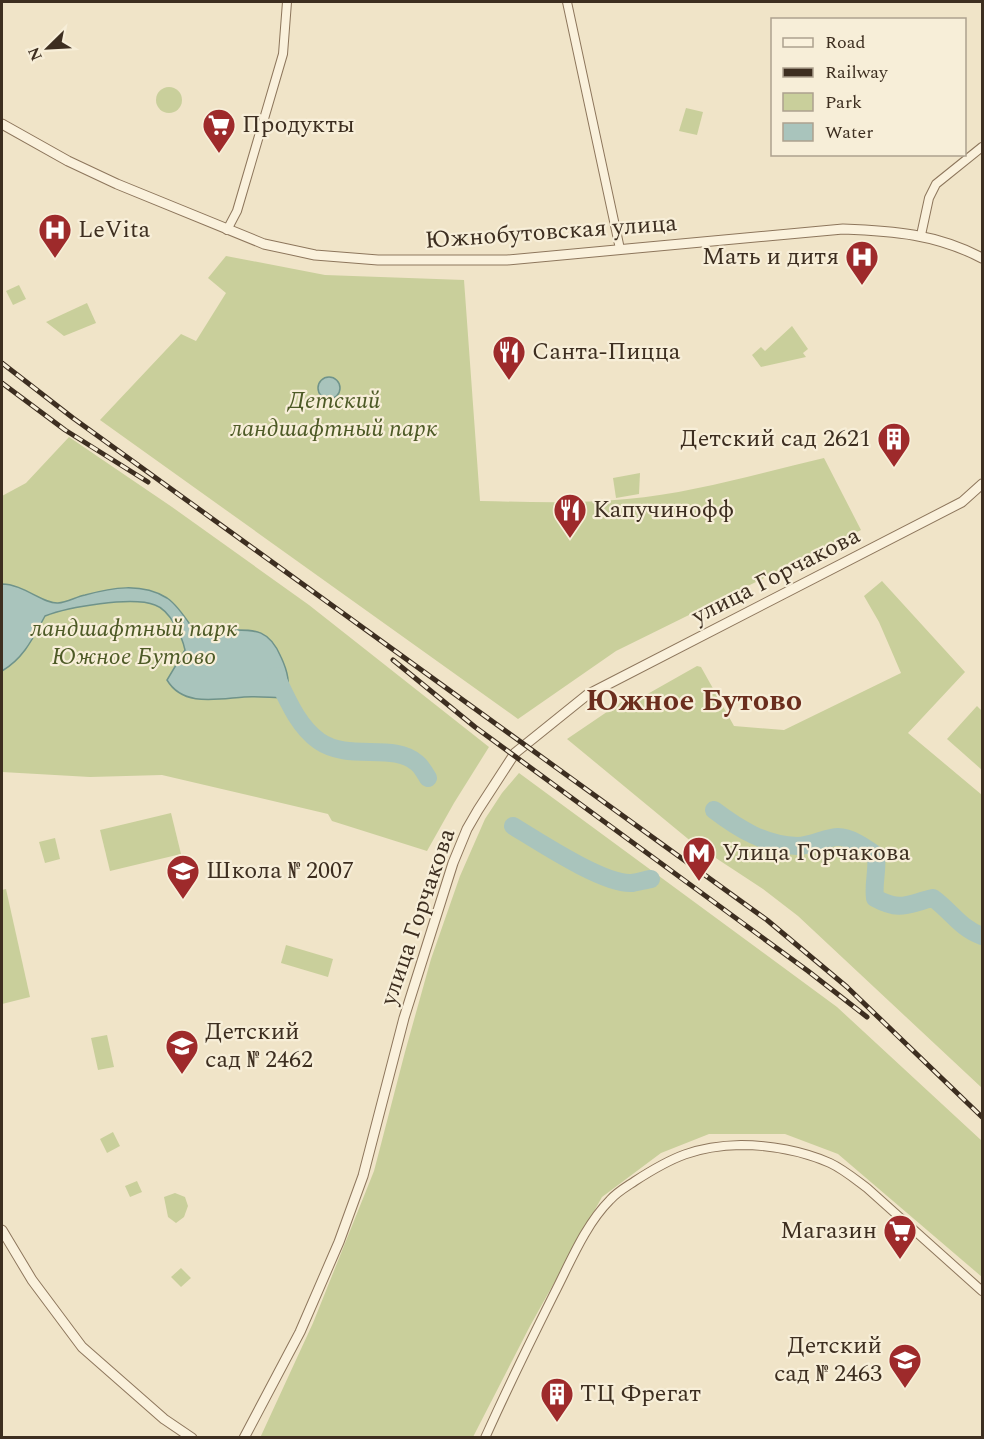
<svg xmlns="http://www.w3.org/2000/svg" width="984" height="1439" font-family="Spectral,serif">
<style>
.green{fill:#c9cf9b}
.water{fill:#a9c4bc;stroke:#6f938a;stroke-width:1.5}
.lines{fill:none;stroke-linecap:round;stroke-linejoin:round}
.river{stroke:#a9c4bc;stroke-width:18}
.minor-casing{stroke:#8d765c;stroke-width:10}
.tertiary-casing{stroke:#8d765c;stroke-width:11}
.minor{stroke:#faf1dc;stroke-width:8}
.tertiary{stroke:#faf1dc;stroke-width:9}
.rail-casing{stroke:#3d2e20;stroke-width:5}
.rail{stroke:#f7eed8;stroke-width:3;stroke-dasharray:9;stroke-linecap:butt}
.labels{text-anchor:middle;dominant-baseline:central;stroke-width:4.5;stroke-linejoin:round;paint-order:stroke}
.poi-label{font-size:24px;fill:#3d2e20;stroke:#f7eed8;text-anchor:start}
.street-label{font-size:24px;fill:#3d2e20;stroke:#f7eed8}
.park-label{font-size:24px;font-style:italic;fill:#4d5a26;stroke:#f7eed8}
.district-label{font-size:30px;font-weight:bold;fill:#6b2e1e;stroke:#f7eed8}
</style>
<rect width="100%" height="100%" fill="#f0e4c8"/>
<g class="green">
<circle cx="169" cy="100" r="13"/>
<path d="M686,108L703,112L697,135L679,131Z"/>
<path d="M226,256L325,275L464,280L480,501C529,502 578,504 627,499C693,493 759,473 824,458L861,530L616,651L518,719L100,420L181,334L196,341L226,293L208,278Z"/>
<path d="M19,285L26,299L13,305L6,291Z"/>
<path d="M87,303L96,323L64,336L46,322Z"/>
<path d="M792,326L808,349L803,353L806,357L761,367L752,355L761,347L765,351Z"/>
<path d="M69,437L172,507L309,605L489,747L454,803L427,851L332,821L328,814L162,775L90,777L2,772V496L26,483Z"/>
<path d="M640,473L639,494L616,498L613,478Z"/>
<path d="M882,581L965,672L908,733L982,795V1088L798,916L763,889L693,843L567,739L626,699L644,696L697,666L701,667L734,726L784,730L901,673L879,622L864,596Z"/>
<path d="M977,706L982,711V770L947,739Z"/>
<path d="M519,773L837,1007L982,1141V1277L838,1154L785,1134H709L661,1153L602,1197L530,1326L473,1437L260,1438L313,1323L374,1171L405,1052L431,959L460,876L485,819L502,793Z"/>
<path d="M171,813L181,854L110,871L100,830Z"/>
<path d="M55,838L60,859L45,863L39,842Z"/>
<path d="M6,889L30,997L2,1004V890Z"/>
<path d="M286,945L333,959L328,977L281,963Z"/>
<path d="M107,1035L114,1067L98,1070L91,1038Z"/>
<path d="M113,1132L120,1146L107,1153L100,1139Z"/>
<path d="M137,1181L142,1192L130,1197L125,1186Z"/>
<path d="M175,1193L185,1197L188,1206L184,1217L176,1223L168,1217L164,1197Z"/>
<path d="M181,1268L191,1278L181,1287L171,1277Z"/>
</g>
<g class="water">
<circle cx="329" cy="388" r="11"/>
<path d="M2,584C23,584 43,604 58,603C67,602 76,597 85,595C111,588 141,582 167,598C176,604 185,617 191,626C200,627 210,630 219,630C249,631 267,624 281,657C288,672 290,683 287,698C273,698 258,696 244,697C217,699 183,707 167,680L185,650C182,636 170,610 155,605C132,596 68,607 45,616C33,638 24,658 2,671Z"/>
</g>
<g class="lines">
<g class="river">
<path d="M276,676C287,699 298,726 319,741C349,762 393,742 417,763C421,766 425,773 428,778"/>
<path d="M714,810C739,829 765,845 797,846C812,846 826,837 838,837C851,837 866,848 876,855C878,870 873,883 875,898C901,912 907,904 933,898C952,912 960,928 982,936"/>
<path d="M513,826C538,841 604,885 632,883C638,882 645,880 651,879"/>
</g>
<defs>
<g id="minor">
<path d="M567,2L620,249"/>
<path d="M227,230L237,211L283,54L287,2"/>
<path d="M921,235L929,198L936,184L982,147"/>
<path d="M485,1438C507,1389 530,1342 554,1294C570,1263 585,1225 610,1200C617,1192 626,1187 635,1181C672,1157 696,1146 741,1145C770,1145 803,1151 830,1163C843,1169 855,1179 867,1188L982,1291"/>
</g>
<g id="tertiary">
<path d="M2,124L68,161L117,184L264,244L315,255L378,260H507L843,229C894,231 936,234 982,258"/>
<path d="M2,1230L32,1280L82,1347L164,1419L192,1438"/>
<path d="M244,1438L300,1332L339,1242L363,1176L404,1018L453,863L467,829L478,810L515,753L587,695L962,502L982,484"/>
</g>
</defs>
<use href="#minor" class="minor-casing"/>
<use href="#tertiary" class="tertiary-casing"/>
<use href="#minor" class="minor"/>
<use href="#tertiary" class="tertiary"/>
<defs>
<g id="rail">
<path d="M2,363L73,418L767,920L847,987L982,1117"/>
<path d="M2,383L65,430L148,482"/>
<path d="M393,660L475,727L808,971L867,1017"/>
</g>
</defs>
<use href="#rail" class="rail-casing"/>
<use href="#rail" class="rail"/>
</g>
<defs>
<symbol id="supermarket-pin" viewBox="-11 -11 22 30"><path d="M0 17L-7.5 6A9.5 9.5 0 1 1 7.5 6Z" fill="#9e2a2b" stroke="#f7eed8"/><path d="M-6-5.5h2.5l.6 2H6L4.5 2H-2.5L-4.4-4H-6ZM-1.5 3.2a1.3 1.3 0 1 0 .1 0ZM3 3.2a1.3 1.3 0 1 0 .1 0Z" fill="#fff"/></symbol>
<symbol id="hospital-pin" viewBox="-11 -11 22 30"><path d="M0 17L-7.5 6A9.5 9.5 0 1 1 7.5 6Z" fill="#9e2a2b" stroke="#f7eed8"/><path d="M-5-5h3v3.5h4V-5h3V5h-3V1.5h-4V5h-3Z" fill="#fff"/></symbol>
<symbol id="restaurant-pin" viewBox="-11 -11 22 30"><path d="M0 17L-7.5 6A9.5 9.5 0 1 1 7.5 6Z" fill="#9e2a2b" stroke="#f7eed8"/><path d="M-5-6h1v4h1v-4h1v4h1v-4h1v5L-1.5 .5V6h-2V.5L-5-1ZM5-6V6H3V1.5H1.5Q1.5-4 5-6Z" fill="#fff"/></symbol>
<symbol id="building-pin" viewBox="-11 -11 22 30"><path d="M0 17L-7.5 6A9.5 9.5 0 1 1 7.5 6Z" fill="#9e2a2b" stroke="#f7eed8"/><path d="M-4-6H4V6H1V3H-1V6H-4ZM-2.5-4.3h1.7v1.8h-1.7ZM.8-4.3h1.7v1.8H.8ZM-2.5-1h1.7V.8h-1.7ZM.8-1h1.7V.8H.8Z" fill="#fff"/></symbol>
<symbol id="metro-pin" viewBox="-11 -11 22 30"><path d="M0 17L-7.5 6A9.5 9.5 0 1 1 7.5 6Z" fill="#9e2a2b" stroke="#f7eed8"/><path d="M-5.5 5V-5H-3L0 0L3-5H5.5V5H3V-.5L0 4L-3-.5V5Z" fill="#fff"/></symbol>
<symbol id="school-pin" viewBox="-11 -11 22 30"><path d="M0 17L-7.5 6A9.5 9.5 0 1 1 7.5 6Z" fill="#9e2a2b" stroke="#f7eed8"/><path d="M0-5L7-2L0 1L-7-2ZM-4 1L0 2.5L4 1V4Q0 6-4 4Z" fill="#fff"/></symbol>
</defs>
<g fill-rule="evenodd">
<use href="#supermarket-pin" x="200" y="106" width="38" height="52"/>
<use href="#hospital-pin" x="36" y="211" width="38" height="52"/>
<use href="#hospital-pin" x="843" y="238" width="38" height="52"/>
<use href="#restaurant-pin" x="490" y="333" width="38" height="52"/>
<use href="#building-pin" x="875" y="420" width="38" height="52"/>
<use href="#restaurant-pin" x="551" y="491" width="38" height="52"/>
<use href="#metro-pin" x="680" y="834" width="38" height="52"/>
<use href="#school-pin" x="164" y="852" width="38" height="52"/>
<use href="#school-pin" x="163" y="1027" width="38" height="52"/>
<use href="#supermarket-pin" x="881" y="1212" width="38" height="52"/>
<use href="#school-pin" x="886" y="1341" width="38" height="52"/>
<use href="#building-pin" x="538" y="1375" width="38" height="52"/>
</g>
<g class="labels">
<g class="poi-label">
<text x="242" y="125">Продукты</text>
<text x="78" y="230">LeVita</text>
<text x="839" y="257" text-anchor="end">Мать и дитя</text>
<text x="532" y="352">Санта-Пицца</text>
<text x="871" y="439" text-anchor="end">Детский сад 2621</text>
<text x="593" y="510">Капучинофф</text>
<text x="722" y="853">Улица Горчакова</text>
<text x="206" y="871">Школа № 2007</text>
<text x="205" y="1032">Детский<tspan x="205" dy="28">сад № 2462</tspan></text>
<text x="877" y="1231" text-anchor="end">Магазин</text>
<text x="882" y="1346" text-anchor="end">Детский<tspan x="882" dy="28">сад № 2463</tspan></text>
<text x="580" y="1394">ТЦ Фрегат</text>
</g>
<g class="street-label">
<text transform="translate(551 232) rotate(-4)">Южнобутовская улица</text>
<text transform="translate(776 576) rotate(-27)">улица Горчакова</text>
<text transform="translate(418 917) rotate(-71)">улица Горчакова</text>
</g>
<g class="park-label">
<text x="334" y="401">Детский<tspan x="334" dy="28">ландшафтный парк</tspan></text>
<text x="134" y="629">ландшафтный парк<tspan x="134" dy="28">Южное Бутово</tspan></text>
</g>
<g class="district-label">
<text x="694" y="701">Южное Бутово</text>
</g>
</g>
<rect width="984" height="1439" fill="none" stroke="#3d2e20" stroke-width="6"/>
<rect x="771" y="18" width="195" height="138" fill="#f7eed8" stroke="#ada18e" stroke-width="1.5"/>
<rect x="783" y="38" width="30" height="9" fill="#faf1dc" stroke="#ada18e" stroke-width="1.5"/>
<text x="825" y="48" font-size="18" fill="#3d2e20">Road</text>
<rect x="783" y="68" width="30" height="9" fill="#3d2e20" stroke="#ada18e" stroke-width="1.5"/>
<text x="825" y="78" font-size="18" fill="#3d2e20">Railway</text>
<rect x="783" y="93" width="30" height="18" fill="#c9cf9b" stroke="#ada18e" stroke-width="1.5"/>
<text x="825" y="108" font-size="18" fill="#3d2e20">Park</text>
<rect x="783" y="123" width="30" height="18" fill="#a9c4bc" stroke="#ada18e" stroke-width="1.5"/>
<text x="825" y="138" font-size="18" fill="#3d2e20">Water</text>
<g transform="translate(48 48) rotate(246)" stroke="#f7eed8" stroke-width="4.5" paint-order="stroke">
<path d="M0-4.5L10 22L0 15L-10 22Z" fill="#3d2e20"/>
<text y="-9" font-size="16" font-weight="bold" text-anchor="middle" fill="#3d2e20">N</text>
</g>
</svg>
